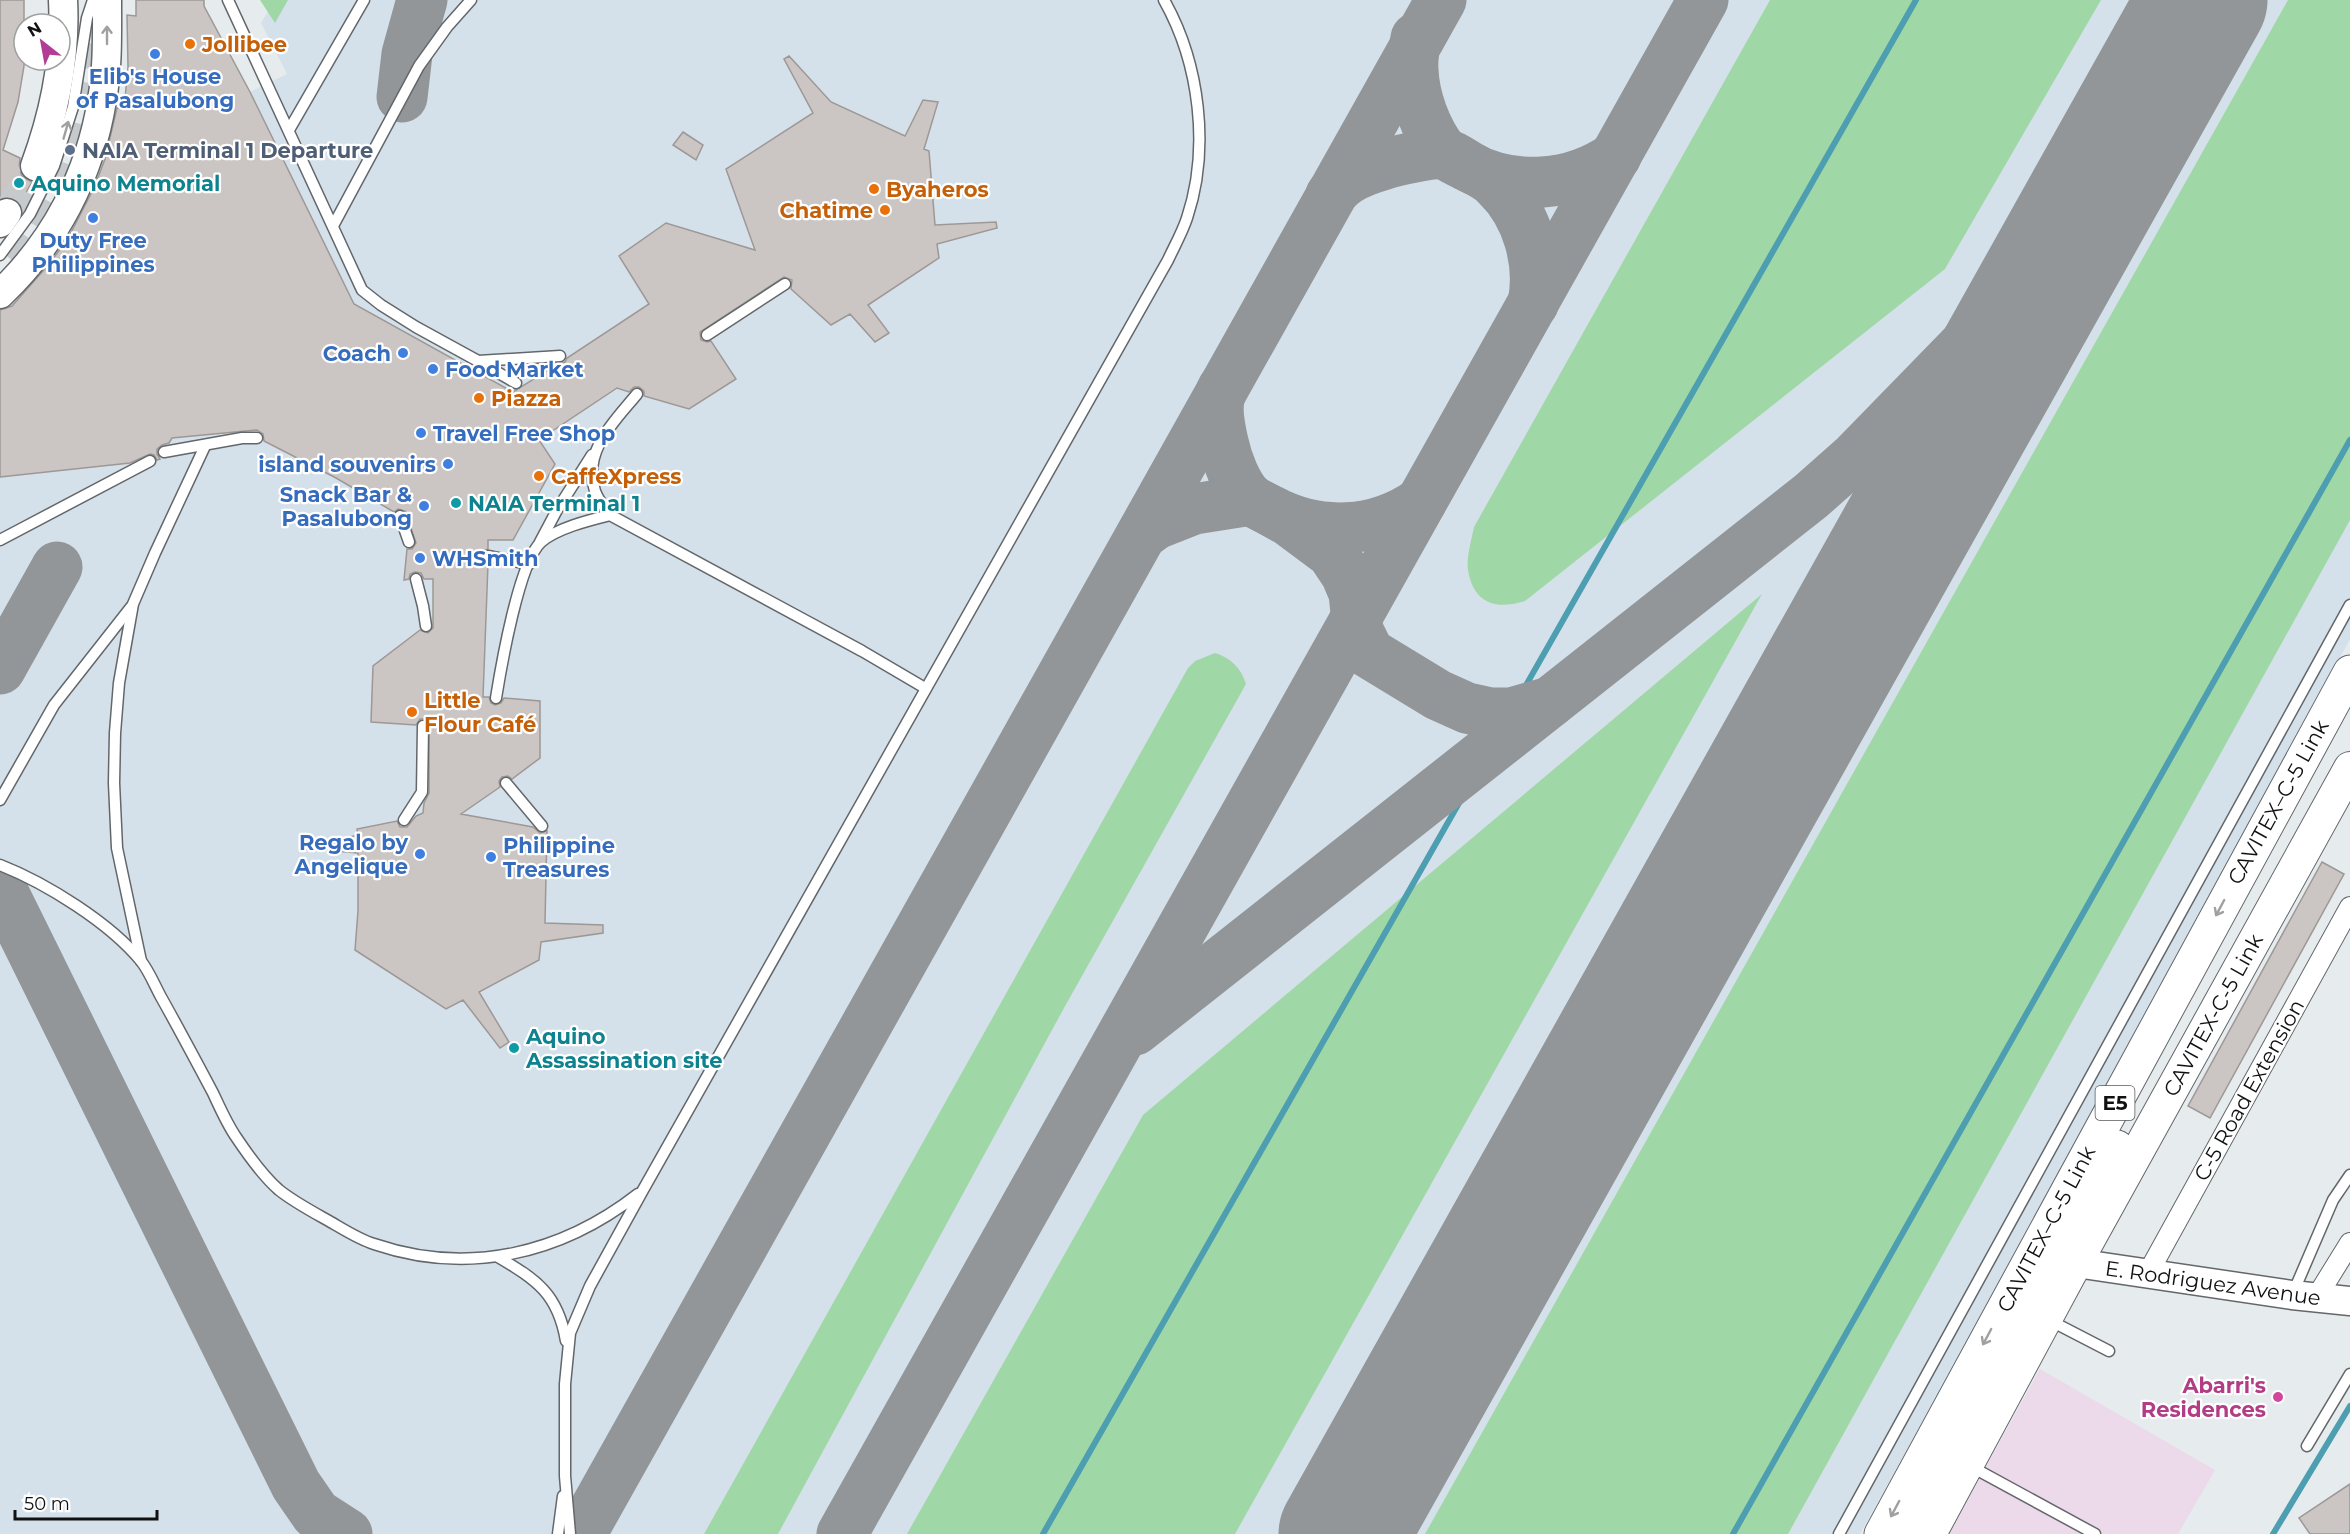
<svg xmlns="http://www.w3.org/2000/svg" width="2350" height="1534" font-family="Montserrat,sans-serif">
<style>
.built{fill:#d5e1ea}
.industrial{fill:#ecd9ea}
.green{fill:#a0d7a6}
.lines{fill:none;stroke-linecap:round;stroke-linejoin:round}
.stream{stroke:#4d9eb0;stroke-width:6}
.taxiway{stroke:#929698;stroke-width:51}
.runway{stroke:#929698;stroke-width:129}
.building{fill:#cbc6c3;stroke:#9d9896;stroke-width:1.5}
.secondary-tunnel{stroke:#c6cacd;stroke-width:28;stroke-dasharray:28 14;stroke-linecap:butt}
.lane-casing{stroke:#63676a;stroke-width:13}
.street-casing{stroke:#63676a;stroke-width:22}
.secondary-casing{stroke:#63676a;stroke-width:31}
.primary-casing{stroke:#63676a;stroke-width:34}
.highway-casing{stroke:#63676a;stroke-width:35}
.lane{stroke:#fff;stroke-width:10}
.street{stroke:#fff;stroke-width:20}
.secondary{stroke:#fff;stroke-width:28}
.primary{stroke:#fff;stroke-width:32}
.highway{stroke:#fff;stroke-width:33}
.oneway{stroke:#9fa0a0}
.food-dot{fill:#e8710a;stroke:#fff;stroke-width:2}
.shop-dot{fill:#3f7fe0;stroke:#fff;stroke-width:2}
.service-dot{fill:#5c6f8a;stroke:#fff;stroke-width:2}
.culture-dot{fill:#0f9aa8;stroke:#fff;stroke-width:2}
.hotel-dot{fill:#d1479c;stroke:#fff;stroke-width:2}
.labels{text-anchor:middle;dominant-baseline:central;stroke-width:4.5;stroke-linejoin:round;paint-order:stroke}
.shield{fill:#fff;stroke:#585859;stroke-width:1.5}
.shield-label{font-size:20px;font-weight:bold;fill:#101112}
.food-label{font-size:21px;font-weight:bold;fill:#c56008;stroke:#fff;text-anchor:start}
.shop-label{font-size:21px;font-weight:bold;fill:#366cbe;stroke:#fff;text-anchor:end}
.service-label{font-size:21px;font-weight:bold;fill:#4e5e75;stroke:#fff;text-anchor:start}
.culture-label{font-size:21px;font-weight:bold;fill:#0d838f;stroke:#fff;text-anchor:start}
.street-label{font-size:21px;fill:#101112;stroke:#fff}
.hotel-label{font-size:21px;font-weight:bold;fill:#b23c85;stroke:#fff;text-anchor:end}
</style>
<rect width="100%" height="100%" fill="#e6ebee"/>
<path class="built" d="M136,0H204L205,14L208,13L250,92L287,74L261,23L275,0H2350V639L1989,1303L1860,1534H0V299L7,293L104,106L124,108L128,67L127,15H136Z"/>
<path class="industrial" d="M2040,1369L2215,1470L2178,1534H1949Z"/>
<g class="green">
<path d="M260,0H288L275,23Z"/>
<path d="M1770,0H2101L1945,269L1525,601C1500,609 1476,606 1469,575C1465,561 1471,542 1474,527Z"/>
<path d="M2288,0H2350V520L1788,1534H1425Z"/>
<path d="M1762,594L1235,1534H907L1143,1115Z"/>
<path d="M1215,653C1231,658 1241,668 1246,684L1064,1008L778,1534H704L1188,668L1195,661Z"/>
</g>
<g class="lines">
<g class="stream">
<path d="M1043,1534L1916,0"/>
<path d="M1733,1534L2350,440"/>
<path d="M2273,1534L2350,1406"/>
</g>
<g class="taxiway">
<path d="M1416,38C1414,49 1412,59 1413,70C1414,98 1426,130 1443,152C1449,158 1460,162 1467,166C1514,191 1572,187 1616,156"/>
<path d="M402,97L407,54L422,0"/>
<path d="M1331,195C1344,178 1362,171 1382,165C1394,161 1434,152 1446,154C1454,156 1463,163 1470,167C1479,172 1490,177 1497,185C1528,215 1541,263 1533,304"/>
<path d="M1223,388C1214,404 1219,425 1223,442C1227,460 1236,486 1250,499C1255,504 1264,507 1270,510C1318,536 1376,534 1421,502"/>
<path d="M1142,534L1156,524L1194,509L1251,500L1289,521L1332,553L1346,574L1354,593L1358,631L1369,653L1438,695L1467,708L1490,713H1511L1550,702"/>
<path d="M0,669L57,567"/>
<path d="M0,886L296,1485L316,1514L347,1534"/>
<path d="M1135,1030L1811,496L1855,457L1969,340L2101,182"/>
<path d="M581,1534L1441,0"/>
<path d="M842,1534L1703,0"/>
</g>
<path class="runway" d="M1343,1534L2203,0"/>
</g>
<g class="building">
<path d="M0,0H24V66L18,102L3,150L20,158L19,168L22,176L32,182L20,203L9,197L0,198Z"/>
<path d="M136,0H204V6L250,92L354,304L513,392L558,364L565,362L567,358L649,304L619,256L666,223L755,250L726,169L813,113L784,59L789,56L831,102L905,136L923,100L938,102L924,149L929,151L935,225L996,222L997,228L937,244L939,258L868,305L889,333L875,342L850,314L831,325L791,289L792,280L784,277L700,332L701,340L707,342L711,341L736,379L689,409L644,396V391L639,387H634L629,392L617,388L539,440L555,464L513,540H488V549L483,551L481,555L483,561L488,564L483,697H489L491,703L495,705L501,703L504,698L540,701V758L512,779L508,776L502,777L499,781L500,787L461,814L533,827L540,833L547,831L545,923L603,925V933L541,942L539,960L479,992L509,1042L500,1048L463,1000L446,1009L355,950L358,911V853L313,849V846L358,835L357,829L397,821L400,827H407L416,816L423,813L424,803L429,793V722L426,719H420L416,725L371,722L373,666L420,630L428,633L433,628V579H424L421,573L415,572L410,574L409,579L404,580L407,549H412L416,543L405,511L398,509L394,512L336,478L264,441L263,434L257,430L172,438L169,443L162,445L157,449V454L160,459L157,460L154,455L150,454L130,463L0,477V310L12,306L50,263L68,238L94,188L105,159L117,108L124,109L128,67L127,15L136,16Z"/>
<path d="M683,132L703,145L696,160L673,145Z"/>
<path d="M2322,862L2344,874L2210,1118L2188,1106Z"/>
<path d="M2350,1484V1534H2310L2299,1518Z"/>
</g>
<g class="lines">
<g class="secondary-tunnel">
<path d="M7,213L35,166"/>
<path d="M13,261C66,196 85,126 95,44"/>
</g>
<defs>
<g id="lane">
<path d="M228,0L362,290L381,305L416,327L478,361L560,356"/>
<path d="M289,130L364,0"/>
<path d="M333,226L419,66L447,27L471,0"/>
<path d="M0,255L30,214L54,166L73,107L87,18L93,0"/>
<path d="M707,335L785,284"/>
<path d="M478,361L516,383"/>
<path d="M164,452L242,438H257"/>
<path d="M610,515C605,508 598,500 595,491C582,451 614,422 637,394"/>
<path d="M400,516L409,542"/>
<path d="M0,540L150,461"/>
<path d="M540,542L557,510L592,455"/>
<path d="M488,556L529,564"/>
<path d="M416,579L423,606L426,626"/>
<path d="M496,698C501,667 519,562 541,542C557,528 590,520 610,515L862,651L925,688"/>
<path d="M506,783L542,826"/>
<path d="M0,800L54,705L131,607"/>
<path d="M404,820L422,792L423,726"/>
<path d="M0,865C46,883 110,923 141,961C149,971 155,986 161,997C179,1029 196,1061 213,1093C220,1108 227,1124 236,1137C248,1155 263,1176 279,1190C294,1202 313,1212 329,1221C343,1229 358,1239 374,1244C468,1276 561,1254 638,1194"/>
<path d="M141,961L117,848L114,783L115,733L119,683L133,604L155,553L205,446"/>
<path d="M498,1257C537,1280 558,1294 566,1341"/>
<path d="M2293,1293L2333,1200L2350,1175"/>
<path d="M2049,1320L2109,1351"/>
<path d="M2307,1446L2350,1374"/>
<path d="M1970,1466L2095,1534"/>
<path d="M558,1534L563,1496"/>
<path d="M570,1534L565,1476V1384L570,1333L590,1286L643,1190L1168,260C1174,247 1182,233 1187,218C1210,149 1200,64 1164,0"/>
<path d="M1839,1534L2350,605"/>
</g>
<g id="street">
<path d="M2148,1273L2350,907"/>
<path d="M2316,1298L2350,1243"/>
</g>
<g id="secondary">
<path d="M35,166C55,112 66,58 63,0"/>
<path d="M0,223L7,213"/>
<path d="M0,294C55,242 90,175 102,100C108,67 107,33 107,0"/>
<path d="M2076,1263L2292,1295L2350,1301"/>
</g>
<path id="primary" d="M1930,1534L2076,1263L2350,768"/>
<g id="highway">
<path d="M1881,1534L2350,672"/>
<path d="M1910,1534L2117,1147"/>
</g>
</defs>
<use href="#lane" class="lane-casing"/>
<use href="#street" class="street-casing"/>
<use href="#secondary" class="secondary-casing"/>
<use href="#primary" class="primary-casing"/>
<use href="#highway" class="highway-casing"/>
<use href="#lane" class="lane"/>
<use href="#street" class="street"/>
<use href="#secondary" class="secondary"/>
<use href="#primary" class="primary"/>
<use href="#highway" class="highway"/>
</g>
<defs><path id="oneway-shaft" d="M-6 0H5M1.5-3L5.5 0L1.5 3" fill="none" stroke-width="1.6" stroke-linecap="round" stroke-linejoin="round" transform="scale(1.5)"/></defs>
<g class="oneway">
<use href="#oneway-shaft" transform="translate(107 35) rotate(-90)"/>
<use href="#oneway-shaft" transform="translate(66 130) rotate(-74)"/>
<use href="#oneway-shaft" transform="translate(2220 908) rotate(118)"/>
<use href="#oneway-shaft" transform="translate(1987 1337) rotate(118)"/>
<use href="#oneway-shaft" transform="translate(1895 1509) rotate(118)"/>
</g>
<g class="food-dot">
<circle cx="190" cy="44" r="6"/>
<circle cx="874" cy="189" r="6"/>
<circle cx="885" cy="210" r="6"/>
<circle cx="479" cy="398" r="6"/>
<circle cx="539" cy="476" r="6"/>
<circle cx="412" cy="712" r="6"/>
</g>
<g class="shop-dot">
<circle cx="155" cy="54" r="6"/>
<circle cx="93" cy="218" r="6"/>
<circle cx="403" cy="353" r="6"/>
<circle cx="433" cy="369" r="6"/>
<circle cx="421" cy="433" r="6"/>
<circle cx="448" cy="464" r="6"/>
<circle cx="424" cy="506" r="6"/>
<circle cx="420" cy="558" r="6"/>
<circle cx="420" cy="854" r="6"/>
<circle cx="491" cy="857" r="6"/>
</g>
<circle class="service-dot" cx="70" cy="150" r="6"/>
<g class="culture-dot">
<circle cx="19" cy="183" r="6"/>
<circle cx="456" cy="503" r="6"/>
<circle cx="514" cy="1048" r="6"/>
</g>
<circle class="hotel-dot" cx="2278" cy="1397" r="6"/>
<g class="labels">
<rect class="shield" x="2095.5" y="1086" width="39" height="34" rx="4.5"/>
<g class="shield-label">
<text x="2115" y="1103">E5</text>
</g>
<g class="food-label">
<text x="202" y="44">Jollibee</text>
<text x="886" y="189">Byaheros</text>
<text x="873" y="210" text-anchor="end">Chatime</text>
<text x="491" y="398">Piazza</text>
<text x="551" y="476">CaffeXpress</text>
<text x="424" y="700">Little<tspan x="424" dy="24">Flour Café</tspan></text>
</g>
<g class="shop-label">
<text x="155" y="76" text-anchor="middle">Elib's House<tspan x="155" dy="24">of Pasalubong</tspan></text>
<text x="93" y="240" text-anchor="middle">Duty Free<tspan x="93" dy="24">Philippines</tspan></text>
<text x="391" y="353">Coach</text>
<text x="445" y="369" text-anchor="start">Food Market</text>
<text x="433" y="433" text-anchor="start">Travel Free Shop</text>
<text x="436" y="464">island souvenirs</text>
<text x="412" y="494">Snack Bar &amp;<tspan x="412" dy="24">Pasalubong</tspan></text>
<text x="432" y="558" text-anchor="start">WHSmith</text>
<text x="408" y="842">Regalo by<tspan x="408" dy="24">Angelique</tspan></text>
<text x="503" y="845" text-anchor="start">Philippine<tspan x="503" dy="24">Treasures</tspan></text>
</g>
<g class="service-label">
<text x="82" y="150">NAIA Terminal 1 Departure</text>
</g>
<g class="culture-label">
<text x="31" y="183">Aquino Memorial</text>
<text x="468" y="503">NAIA Terminal 1</text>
<text x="526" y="1036">Aquino<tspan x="526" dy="24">Assassination site</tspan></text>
</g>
<g class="street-label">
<text transform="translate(2278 802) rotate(-61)">CAVITEX–C-5 Link</text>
<text transform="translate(2213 1015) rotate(-61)">CAVITEX-C-5 Link</text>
<text transform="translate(2249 1090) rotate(-61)">C-5 Road Extension</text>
<text transform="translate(2046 1229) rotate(-62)">CAVITEX–C-5 Link</text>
<text transform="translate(2213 1283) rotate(8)">E. Rodriguez Avenue</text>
</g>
<g class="hotel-label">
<text x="2266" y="1385">Abarri's<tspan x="2266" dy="24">Residences</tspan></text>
</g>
</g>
<g transform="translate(42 42) rotate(329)"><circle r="28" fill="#ffffff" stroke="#9fa0a0" stroke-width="1.5"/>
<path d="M0-4.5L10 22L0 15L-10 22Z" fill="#b23d94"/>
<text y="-9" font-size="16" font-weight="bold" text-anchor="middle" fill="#101112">N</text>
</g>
<path d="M15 1510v9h142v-9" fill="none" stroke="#101112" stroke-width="3"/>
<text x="24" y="1510" font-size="18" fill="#101112" stroke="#ffffff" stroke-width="4.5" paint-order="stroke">50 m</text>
</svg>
